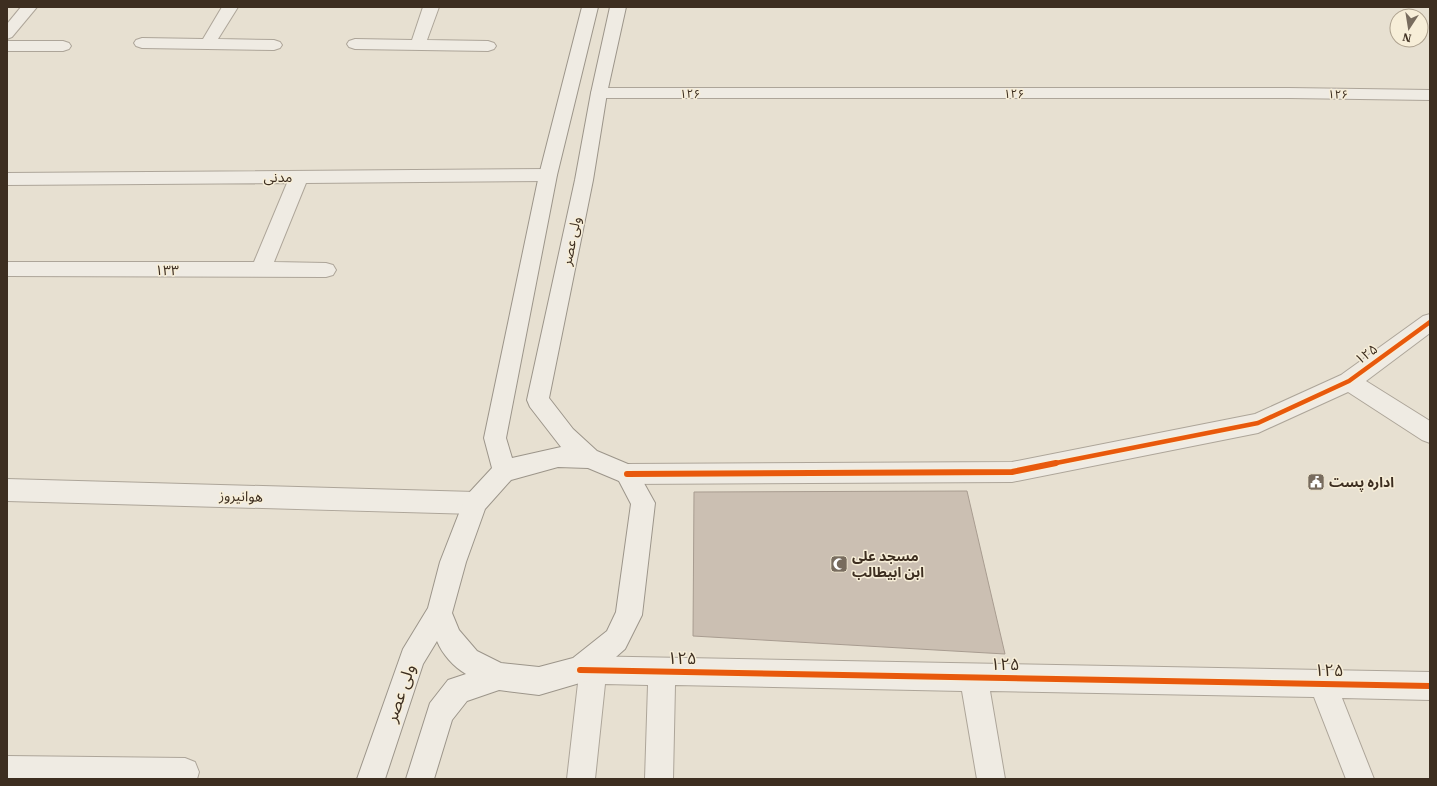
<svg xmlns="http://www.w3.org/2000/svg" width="1437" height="786" font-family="'IBM Plex Serif','Noto Sans Arabic',serif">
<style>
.building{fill:#cbbfb2;stroke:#a89c90}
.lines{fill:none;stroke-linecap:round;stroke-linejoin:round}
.minor-casing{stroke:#ada599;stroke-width:2}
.secondary-casing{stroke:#9c958a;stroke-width:2}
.minor{fill:#efebe3;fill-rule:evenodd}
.secondary{fill:#efebe3;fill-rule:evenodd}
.cycleway-far1-casing{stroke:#f7eed8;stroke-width:7}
.cycleway-casing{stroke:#f7eed8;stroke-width:8}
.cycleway-far1{stroke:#e8590c;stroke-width:4.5}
.cycleway{stroke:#e8590c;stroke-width:6}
.labels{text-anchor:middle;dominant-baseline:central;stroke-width:3;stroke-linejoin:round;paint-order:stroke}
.far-street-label{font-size:12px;fill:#3d2e20;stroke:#f7eed8}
.street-label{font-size:14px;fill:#3d2e20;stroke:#f7eed8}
.poi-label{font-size:14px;font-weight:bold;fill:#3d2e20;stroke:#f7eed8;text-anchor:start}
.near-street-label{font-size:17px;fill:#3d2e20;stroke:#f7eed8}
</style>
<rect width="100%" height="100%" fill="#e7e0d1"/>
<path class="building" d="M967,491L1005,654L693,636L694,492Z"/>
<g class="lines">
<defs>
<g id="minor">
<path d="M21,7H37L12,37L7,39V24Z"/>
<path d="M222,7H238L218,39L274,40L280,42L282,45L280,48L274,50L142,48L136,46L134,43L136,40L142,38L203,39Z"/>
<path d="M423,7H439L427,40L488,41L494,43L496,46L494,49L488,51L355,49L349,47L347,44L349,41L355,39L412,40Z"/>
<path d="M7,41H63L69,43L71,46L69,49L63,51H7Z"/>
<path d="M599,88H1289L1430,90V100L1289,98H599L593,97L591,93L593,89Z"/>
<path d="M548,169L554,171L557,175L554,179L548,181L306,183L274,262L326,263L333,265L336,270L333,275L326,277L7,276V262H254L287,183L7,185V173Z"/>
<path d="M1430,314V333L1366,381L1430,421V443L1422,440L1348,392L1258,433L1012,482L627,484L619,481L615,474L619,467L627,464L1012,462L1255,414L1341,375L1423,316Z"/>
<path d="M7,479L475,492L483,495L487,503L483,511L475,514L7,501Z"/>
<path d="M580,656L1430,672V700L1342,698L1374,779H1346L1314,697L990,691L1005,779H977L962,691L675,685L673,779H645L648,685L605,684L595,779H567L578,683L570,680L566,670L570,660Z"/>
<path d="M7,756L185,758L195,762L199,772L197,779H7Z"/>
</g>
<path id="secondary" d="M582,7H598L557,175L506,438L512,458L561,447L530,407L527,400L575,180L591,93L610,7H626L607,93L593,180L549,398L573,429L597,451L635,467L655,503L642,615L625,649L590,680L539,695L499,690L467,701L452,720L434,779H406L430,703L448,680L466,674C454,667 442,654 437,641L423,664L385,779H357L403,649L428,608L440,562L463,503L467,495L492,468L484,438L539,175ZM558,467L588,468L619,481L631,504L616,612L607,631L573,658L539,667L501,663L477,651L459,630L452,613L466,562L485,509L511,480Z"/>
</defs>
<use href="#minor" class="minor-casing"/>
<use href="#secondary" class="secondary-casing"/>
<use href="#minor" class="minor"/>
<use href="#secondary" class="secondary"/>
<defs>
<path id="cycleway-far1" d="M1051,464L1258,423L1349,381L1430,322"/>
<g id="cycleway">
<path d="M627,474L1012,472L1056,463"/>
<path d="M580,670L1430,686"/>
</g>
</defs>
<use href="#cycleway-far1" class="cycleway-far1-casing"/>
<use href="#cycleway" class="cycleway-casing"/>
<use href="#cycleway-far1" class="cycleway-far1"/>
<use href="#cycleway" class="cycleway"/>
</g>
<defs>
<symbol id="civic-square" viewBox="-11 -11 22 22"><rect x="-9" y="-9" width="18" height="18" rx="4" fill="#786c5e" stroke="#f7eed8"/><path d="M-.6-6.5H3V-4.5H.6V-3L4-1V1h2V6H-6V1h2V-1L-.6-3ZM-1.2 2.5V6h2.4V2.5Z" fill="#fff"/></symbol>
<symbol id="mosque-square" viewBox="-11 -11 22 22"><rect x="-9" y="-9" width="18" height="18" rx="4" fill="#786c5e" stroke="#f7eed8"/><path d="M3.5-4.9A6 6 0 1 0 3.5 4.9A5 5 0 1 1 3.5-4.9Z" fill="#fff"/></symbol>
</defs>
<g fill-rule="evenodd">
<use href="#civic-square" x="1306" y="472" width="20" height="20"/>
<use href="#mosque-square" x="829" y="554" width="20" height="20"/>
</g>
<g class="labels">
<g class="far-street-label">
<text x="690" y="93">۱۲۶</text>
<text x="1014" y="93">۱۲۶</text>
<text transform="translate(1338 94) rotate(1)">۱۲۶</text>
</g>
<g class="street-label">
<text x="278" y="177">مدنی</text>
<text transform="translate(571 241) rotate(-78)">ولی عصر</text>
<text x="167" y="270">۱۳۳</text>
<text transform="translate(1366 354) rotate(-36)">۱۲۵</text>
<text transform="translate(241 496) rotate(2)">هوانیروز</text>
</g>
<g class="poi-label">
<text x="1329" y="482">اداره پست</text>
<text x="852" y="556">مسجد علی<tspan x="852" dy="16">ابن ابیطالب</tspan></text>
</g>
<g class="near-street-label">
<text transform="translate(682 658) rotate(1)">۱۲۵</text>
<text transform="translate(1005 664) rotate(1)">۱۲۵</text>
<text transform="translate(1329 670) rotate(1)">۱۲۵</text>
<text transform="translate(400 693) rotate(-71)">ولی عصر</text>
</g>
</g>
<rect width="1437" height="786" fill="none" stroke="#3d2e20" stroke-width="16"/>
<g transform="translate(1409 28) rotate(192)"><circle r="19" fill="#f7eed8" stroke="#ada18e"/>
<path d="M0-3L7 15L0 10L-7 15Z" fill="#786c5e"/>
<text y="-6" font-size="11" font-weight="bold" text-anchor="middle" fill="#3d2e20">N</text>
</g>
</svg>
